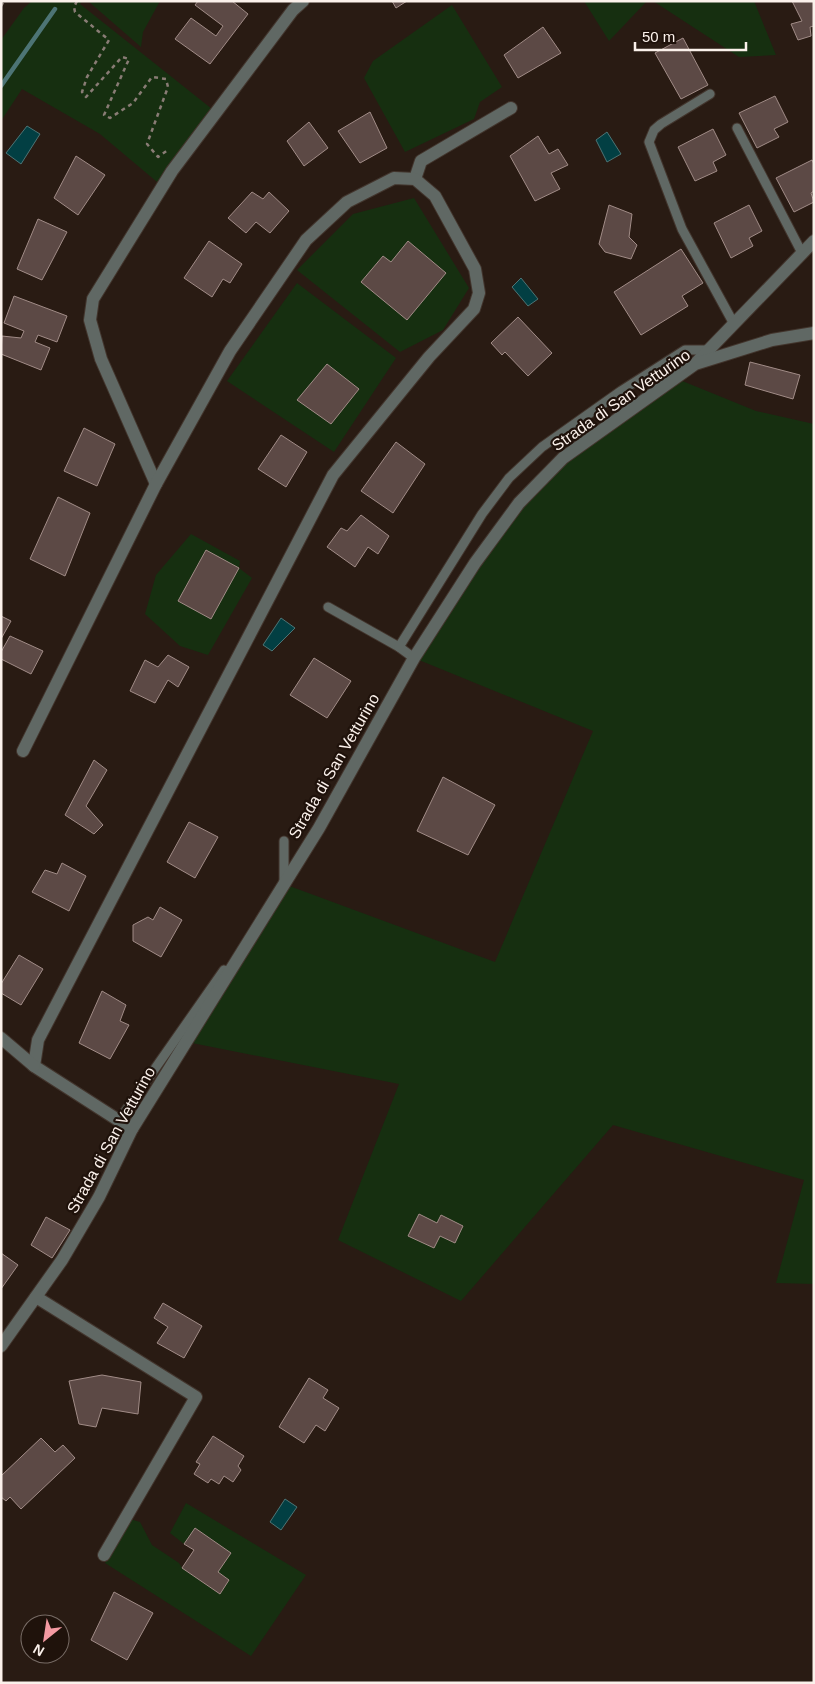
<svg xmlns="http://www.w3.org/2000/svg" width="815" height="1684" font-family="Helvetica,sans-serif">
<style>
.green{fill:#162f10}
.water{fill:#023f43;stroke:#4d7475}
.lines{fill:none;stroke-linecap:round;stroke-linejoin:round}
.stream{stroke:#4d7475;stroke-width:4.5}
.building{fill:#5c4945;stroke:#a18c87}
.lane-casing{stroke:#42352d;stroke-width:11}
.street-casing{stroke:#42352d;stroke-width:14}
.path{stroke:#897c75;stroke-width:2.5;stroke-dasharray:4 4;stroke-linecap:butt}
.lane{stroke:#606864;stroke-width:9}
.street{stroke:#606864;stroke-width:12}
.labels{text-anchor:middle;dominant-baseline:central;stroke-width:4.5;stroke-linejoin:round;paint-order:stroke}
.street-label{font-size:16px;fill:#fbf1eb;stroke:#1f120b}
</style>
<rect width="100%" height="100%" fill="#291b13"/>
<g class="green">
<path d="M32,1H82L80,4L217,113L163,187L100,134L22,89L1,121V40L24,8Z"/>
<path d="M88,1H160L143,32L141,47Z"/>
<path d="M584,1H647L609,41Z"/>
<path d="M653,1H754L776,55L739,57Z"/>
<path d="M452,5L502,87L480,102L474,119L405,152L364,78L373,61Z"/>
<path d="M414,198L469,288L443,330L400,352L297,270L353,214Z"/>
<path d="M297,283L396,358L334,452L227,381Z"/>
<path d="M675,378L756,411L814,424V1284L776,1283L804,1180L613,1125L461,1301L338,1240L399,1084L187,1042L284,884L495,962L593,731L414,658L475,563L563,458Z"/>
<path d="M191,534L240,561L239,568L252,578L208,655L180,646L145,614L156,575Z"/>
<path d="M186,1503L306,1575L251,1656L105,1563L130,1519L140,1522L152,1545L179,1563L182,1568L220,1594L229,1580L218,1572L231,1553L195,1528L184,1544L170,1533Z"/>
</g>
<g class="water">
<path d="M27,126L40,134L21,164L6,153Z"/>
<path d="M607,132L621,154L607,162L596,140Z"/>
<path d="M521,278L538,299L528,306L512,287Z"/>
<path d="M281,618L295,628L272,651L263,645Z"/>
<path d="M285,1499L297,1507L281,1530L270,1522Z"/>
</g>
<g class="lines">
<path class="stream" d="M1,86L55,9"/>
</g>
<g class="building">
<path d="M198,1H232L248,14L210,64L175,39L191,18L216,36L223,26L195,5Z"/>
<path d="M392,1H407L396,8Z"/>
<path d="M792,1H814V26L810,27L811,36L798,40L791,24L802,21Z"/>
<path d="M543,27L561,53L518,78L504,55Z"/>
<path d="M683,38L708,85L681,99L655,53Z"/>
<path d="M775,96L788,122L774,129L779,137L757,148L739,113Z"/>
<path d="M370,112L387,148L360,163L338,131Z"/>
<path d="M309,122L328,148L304,166L287,141Z"/>
<path d="M713,129L726,155L713,162L717,171L695,181L678,147Z"/>
<path d="M538,136L549,154L558,149L568,165L551,173L560,189L535,201L510,156Z"/>
<path d="M76,156L105,175L78,215L54,198Z"/>
<path d="M812,160L814,164V191L811,193L814,202L794,212L776,178Z"/>
<path d="M252,192L263,199L269,192L289,211L270,233L256,222L246,233L228,218Z"/>
<path d="M609,205L632,214L629,237L637,245L631,259L605,252L599,244Z"/>
<path d="M749,205L762,231L749,238L753,246L731,258L714,223Z"/>
<path d="M38,219L67,232L42,280L17,269Z"/>
<path d="M209,241L242,264L230,283L223,279L212,297L184,278Z"/>
<path d="M408,241L446,273L407,320L361,282L383,256L391,262Z"/>
<path d="M681,249L703,283L682,296L688,306L641,335L614,292Z"/>
<path d="M14,296L67,316L57,342L38,335L35,342L50,348L41,370L1,354L2,336L21,338L24,331L4,323Z"/>
<path d="M518,317L552,353L528,376L505,352L502,355L491,343Z"/>
<path d="M750,362L800,375L793,399L745,385Z"/>
<path d="M327,364L359,389L331,424L297,400Z"/>
<path d="M84,428L115,444L97,486L64,471Z"/>
<path d="M281,435L307,452L286,487L258,469Z"/>
<path d="M396,442L425,464L393,513L361,491Z"/>
<path d="M58,497L90,513L65,576L30,559Z"/>
<path d="M361,515L389,536L378,554L368,547L355,567L327,547L341,528L347,531Z"/>
<path d="M206,550L239,568L211,619L178,601Z"/>
<path d="M1,616L11,621L1,639Z"/>
<path d="M10,636L43,651L31,674L1,659V652Z"/>
<path d="M168,655L189,667L178,687L168,680L155,703L130,691L145,660L158,667Z"/>
<path d="M314,658L351,681L327,718L290,695Z"/>
<path d="M94,760L107,770L86,806L103,825L94,834L65,815Z"/>
<path d="M443,777L495,805L468,855L417,831Z"/>
<path d="M189,822L218,837L195,878L167,862Z"/>
<path d="M62,863L86,876L69,911L32,892L45,870L57,874Z"/>
<path d="M160,907L182,920L161,957L133,941V925L148,917L153,920Z"/>
<path d="M19,955L43,969L21,1005L1,993V984Z"/>
<path d="M102,991L126,1005L120,1021L129,1025L110,1059L79,1043Z"/>
<path d="M419,1214L437,1223L441,1215L463,1226L455,1243L440,1236L434,1248L408,1236Z"/>
<path d="M46,1217L70,1230L52,1258L31,1245Z"/>
<path d="M1,1253L18,1265L1,1289Z"/>
<path d="M163,1303L202,1326L184,1358L157,1343L168,1327L154,1318Z"/>
<path d="M102,1375L141,1382L138,1414L102,1408L96,1427L79,1424L69,1381Z"/>
<path d="M309,1378L328,1390L323,1398L339,1408L325,1431L316,1425L304,1443L279,1427Z"/>
<path d="M213,1436L244,1456L238,1466L241,1470L233,1482L224,1476L219,1484L211,1479L208,1483L194,1474L200,1464L196,1462Z"/>
<path d="M41,1438L55,1452L63,1445L75,1458L21,1509L10,1497L6,1501L1,1497V1476Z"/>
<path d="M195,1528L231,1553L218,1572L229,1580L220,1594L182,1568L194,1550L184,1544Z"/>
<path d="M114,1592L153,1613L127,1660L91,1640Z"/>
</g>
<g class="lines">
<defs>
<g id="lane">
<path d="M710,94L661,124L654,130L649,142L682,229L734,324"/>
<path d="M737,128L802,253"/>
<path d="M328,607L399,647"/>
<path d="M414,658L399,647L482,514L509,478L542,447L621,391L685,350H708"/>
<path d="M284,841V883"/>
<path d="M119,1120L224,970"/>
</g>
<g id="street">
<path d="M415,179L421,161L511,108"/>
<path d="M697,362L814,241"/>
<path d="M156,484L101,359L90,320L93,299L172,171L293,10L303,1"/>
<path d="M23,751L156,484L230,351L306,240L347,202L394,178L415,179L435,196L475,269L479,293L474,309L429,357L333,475L38,1040L34,1066L132,1129"/>
<path d="M1,1038L34,1066"/>
<path d="M36,1297L196,1397L104,1555"/>
<path d="M1,1346L62,1260L99,1197L132,1129L319,828L414,658L475,563L519,503L563,458L695,364L772,340L814,333"/>
</g>
</defs>
<use href="#lane" class="lane-casing"/>
<use href="#street" class="street-casing"/>
<g class="path">
<path d="M77,1L74,7L75,12L109,40L87,77L82,92L86,97L122,57L129,59L104,115L110,118L133,103L152,77L166,79L168,87L147,144L158,157L168,150"/>
<path d="M1,6L4,1"/>
</g>
<use href="#lane" class="lane"/>
<use href="#street" class="street"/>
</g>
<g class="labels">
<g class="street-label">
<text transform="translate(621 400) rotate(-35)">Strada di San Vetturino</text>
<text transform="translate(334 766) rotate(-60)">Strada di San Vetturino</text>
<text transform="translate(111 1140) rotate(-61)">Strada di San Vetturino</text>
</g>
</g>
<rect width="815" height="1684" fill="none" stroke="#fbf1eb" stroke-width="5"/>
<g transform="translate(45 1639) rotate(210)"><circle r="24" fill="#1f120b" stroke="#776b65"/>
<path d="M0-4L9 19L0 12L-9 19Z" fill="#f49aa2"/>
<text y="-8" font-size="14" font-weight="bold" text-anchor="middle" fill="#fbf1eb">N</text>
</g>
<path d="M635 42v8h111v-8" fill="none" stroke="#fbf1eb" stroke-width="2.5"/>
<text x="642" y="42" font-size="15" fill="#fbf1eb" stroke="#1f120b" stroke-width="4" paint-order="stroke">50 m</text>
</svg>
